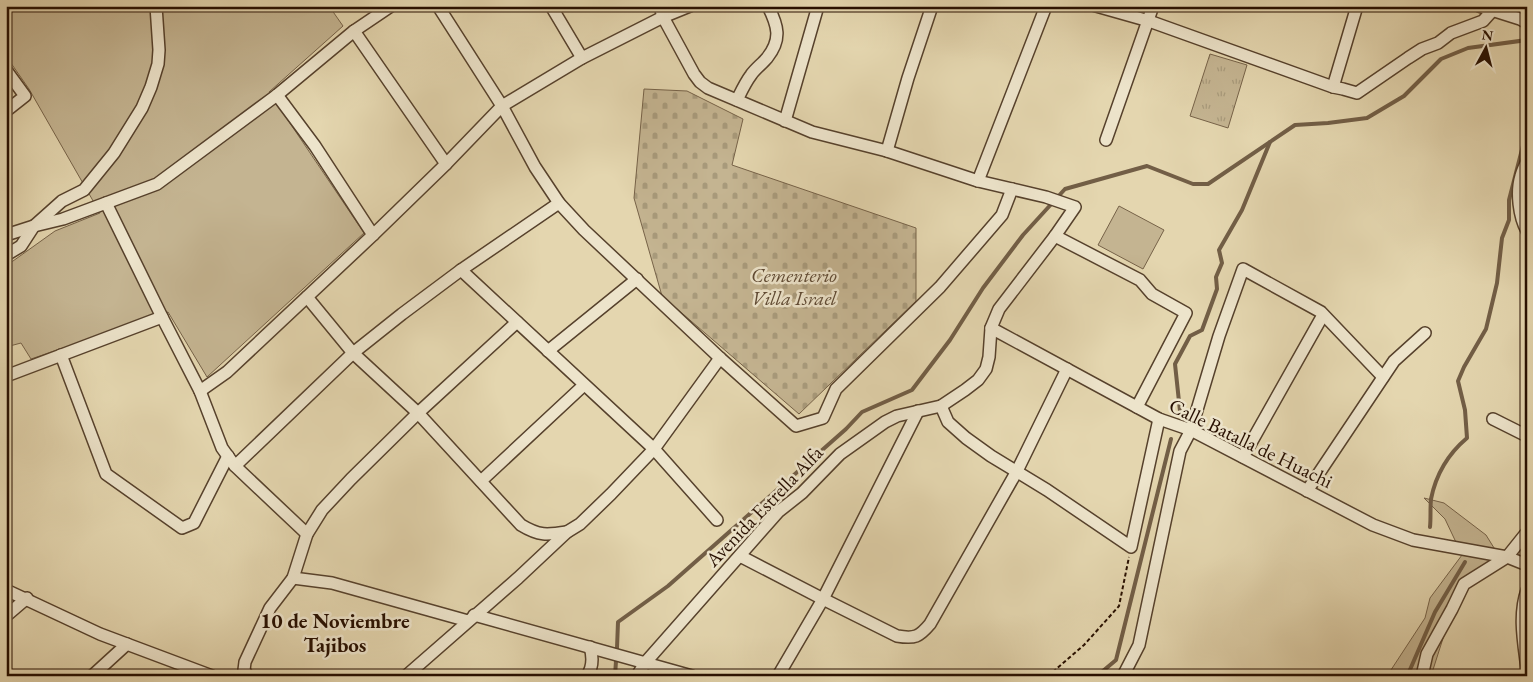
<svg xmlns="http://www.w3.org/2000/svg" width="1533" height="682" font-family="'EB Garamond',serif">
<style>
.grass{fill:#c4b491;stroke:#766248}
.cemetery{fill:url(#cemetery-stones);stroke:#766248}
.park{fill:url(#park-tufts);stroke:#766248}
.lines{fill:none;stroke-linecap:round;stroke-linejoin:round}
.stream{stroke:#725e46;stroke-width:4}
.minor-casing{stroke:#56412c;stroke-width:14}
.path{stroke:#270f00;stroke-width:2;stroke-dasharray:4 2.5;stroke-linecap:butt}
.minor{stroke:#ede4cb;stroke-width:11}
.labels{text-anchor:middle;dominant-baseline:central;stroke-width:5;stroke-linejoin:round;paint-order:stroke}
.park-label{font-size:20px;font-style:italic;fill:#5e4933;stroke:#ede4cb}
.street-label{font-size:20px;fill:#270f00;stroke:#ede4cb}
.neighbourhood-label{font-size:21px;font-weight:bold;fill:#270f00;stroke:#ede4cb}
</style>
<defs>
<pattern id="cemetery-stones" width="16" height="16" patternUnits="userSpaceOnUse" patternTransform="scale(1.25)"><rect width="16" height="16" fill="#c4b491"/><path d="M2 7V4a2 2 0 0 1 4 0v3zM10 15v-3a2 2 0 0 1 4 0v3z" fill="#a89a7b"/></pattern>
<pattern id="park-tufts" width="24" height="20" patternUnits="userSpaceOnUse" patternTransform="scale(1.25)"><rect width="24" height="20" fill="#c4b491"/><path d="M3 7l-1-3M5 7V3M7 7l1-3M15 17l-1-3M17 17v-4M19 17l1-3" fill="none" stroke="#a89a7b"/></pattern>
</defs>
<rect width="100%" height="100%" fill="#e4d6af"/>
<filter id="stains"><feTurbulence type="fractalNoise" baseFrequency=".004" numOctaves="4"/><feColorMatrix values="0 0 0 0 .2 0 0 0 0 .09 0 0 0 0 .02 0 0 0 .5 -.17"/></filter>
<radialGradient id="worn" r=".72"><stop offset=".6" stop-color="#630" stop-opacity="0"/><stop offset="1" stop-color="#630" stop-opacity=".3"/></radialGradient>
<g class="grass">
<path d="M6,6H329L343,26L269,92L364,233L207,377L168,312L31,359L21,343L6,347V266L55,231L100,213L29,89L6,56Z"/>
<path d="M1119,206L1164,230L1143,269L1098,245Z"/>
<path d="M1424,498L1444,503L1486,535L1504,564L1460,585L1431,676H1387L1425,618L1430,598L1462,555L1445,519Z"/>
</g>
<path class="cemetery" d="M644,89L687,91L743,119L732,165L916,228V301L799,414L662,296L634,198Z"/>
<path class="park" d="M1210,54L1247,65L1228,128L1190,116Z"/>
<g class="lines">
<g class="stream">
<path d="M1180,411L1175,364L1190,336L1202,330L1217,289L1216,277L1222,263L1219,250L1242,210L1270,142"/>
<path d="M1430,527C1431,518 1430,508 1431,499C1436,474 1448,454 1467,438L1465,410L1458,381L1464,367L1486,329L1497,283L1502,238L1509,220V200L1527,130"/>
<path d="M617,648L618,622L668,586L846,429L862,412L912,390L950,340L983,288L1023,235L1065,189L1147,166L1193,184H1208L1295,125L1328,123L1367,118L1404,96L1441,59L1468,48L1527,40"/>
<path d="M615,676L616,661"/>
<path d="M1097,676L1116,660L1171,439"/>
<path d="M1409,676V672L1435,612L1465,562"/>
</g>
<defs>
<g id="minor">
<path d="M438,6L502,106L535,167L559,203L584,230L720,358L796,426L823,418L836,389L940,287L1002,215L1012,189"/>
<path d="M551,6L582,58"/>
<path d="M1096,6L1149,21L1333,87L1343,89L1357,93L1408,58L1422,49L1438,43L1451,33L1483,21L1492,11"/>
<path d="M1479,6L1520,19L1527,23"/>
<path d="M354,31L446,164"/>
<path d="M6,70L25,96L6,111"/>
<path d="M1333,87L1357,6"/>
<path d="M277,95L315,146L373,235"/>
<path d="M737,100C741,92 745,83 751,75C755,69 762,64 767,58C782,39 778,26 768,6"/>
<path d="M785,121L818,6"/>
<path d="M1106,140L1153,6"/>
<path d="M887,151L908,78L932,6"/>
<path d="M1527,161C1525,166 1522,171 1521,176C1516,192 1519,217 1527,231"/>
<path d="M978,181L1046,6"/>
<path d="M106,203L162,317L200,391L222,448L235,466L307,534"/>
<path d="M6,235L34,226L63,219L157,184L277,95L354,31L391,6"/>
<path d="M1055,236L1140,280L1152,294L1186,313L1137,407"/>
<path d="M6,255L21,246L34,226L62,201L84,190L114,153L142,108L151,87L158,64L159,50L156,6"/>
<path d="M461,270L654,449L717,520"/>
<path d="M307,297L353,353L418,413L521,525C539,536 547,535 567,532"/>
<path d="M991,328L1159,419L1191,430L1373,525L1413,540L1507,557L1527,565"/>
<path d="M548,351L637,279"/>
<path d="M61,355L106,474L182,528L194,523L228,456"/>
<path d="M6,376L162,317"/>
<path d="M200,391L227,372L373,235L446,164L502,106L582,58L663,17L690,6"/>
<path d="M941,406L948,422L966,438L991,456L1047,490L1131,547L1159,419"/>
<path d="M1493,419L1527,436"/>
<path d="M1243,457L1323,315"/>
<path d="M235,466L353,353L402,314L461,270L559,203"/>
<path d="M481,481L584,385"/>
<path d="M1307,491L1394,361L1425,333"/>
<path d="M740,556L823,599L897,636C915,639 919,637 930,624L1017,471L1067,369"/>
<path d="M293,578L332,583L468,621"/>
<path d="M6,590L100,634L212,676"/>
<path d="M1527,590C1518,615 1524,644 1527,669"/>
<path d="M474,615L692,676"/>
<path d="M6,616L27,598"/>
<path d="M92,676L127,644"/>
<path d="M248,676L244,670L245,662L270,608L293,578L307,534L322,510L351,479L418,413L517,322"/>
<path d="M406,676L518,578L567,532L580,524L611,494L654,449L720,358"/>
<path d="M587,676C593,667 593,657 590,647"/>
<path d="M637,676L645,663L778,512L802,493L840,454L885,422L897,416L941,406L965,390L978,380L986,369L989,357L991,328L999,309L1055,236L1075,207L1046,197L978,181L887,151L812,132L708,88L700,82L694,74L663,17L660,6"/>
<path d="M778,676L823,599L918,411"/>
<path d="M1123,676L1139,645L1180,451L1191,430L1219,336L1243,269L1321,312L1383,377"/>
<path d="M1422,676L1427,654L1452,609L1464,584L1507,557L1527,532"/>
</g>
</defs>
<use href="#minor" class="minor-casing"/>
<path class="path" d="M1048,676L1084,645L1119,606L1129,557"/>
<use href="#minor" class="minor"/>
</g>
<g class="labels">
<g class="park-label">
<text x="794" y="275">Cementerio<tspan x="794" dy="23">Villa Israel</tspan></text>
</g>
<g class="street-label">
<text transform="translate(1251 443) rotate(26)">Calle Batalla de Huachi</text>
<text transform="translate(764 506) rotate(-46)">Avenida Estrella Alfa</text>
</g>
<g class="neighbourhood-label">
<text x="335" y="620">10 de Noviembre<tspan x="335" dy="24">Tajibos</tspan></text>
</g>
</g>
<rect width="1533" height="682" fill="none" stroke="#e4d6af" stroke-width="25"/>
<rect x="8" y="8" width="1518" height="667" fill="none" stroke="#270f00" stroke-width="2.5"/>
<rect x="12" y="12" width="1508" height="657" fill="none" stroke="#270f00"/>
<g transform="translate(1486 48) rotate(7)" stroke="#ede4cb" stroke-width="4" paint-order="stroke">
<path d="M0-4L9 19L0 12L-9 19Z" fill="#270f00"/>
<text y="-8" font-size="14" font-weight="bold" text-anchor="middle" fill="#270f00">N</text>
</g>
<rect width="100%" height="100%" filter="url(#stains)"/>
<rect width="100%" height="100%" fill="url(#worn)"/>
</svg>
